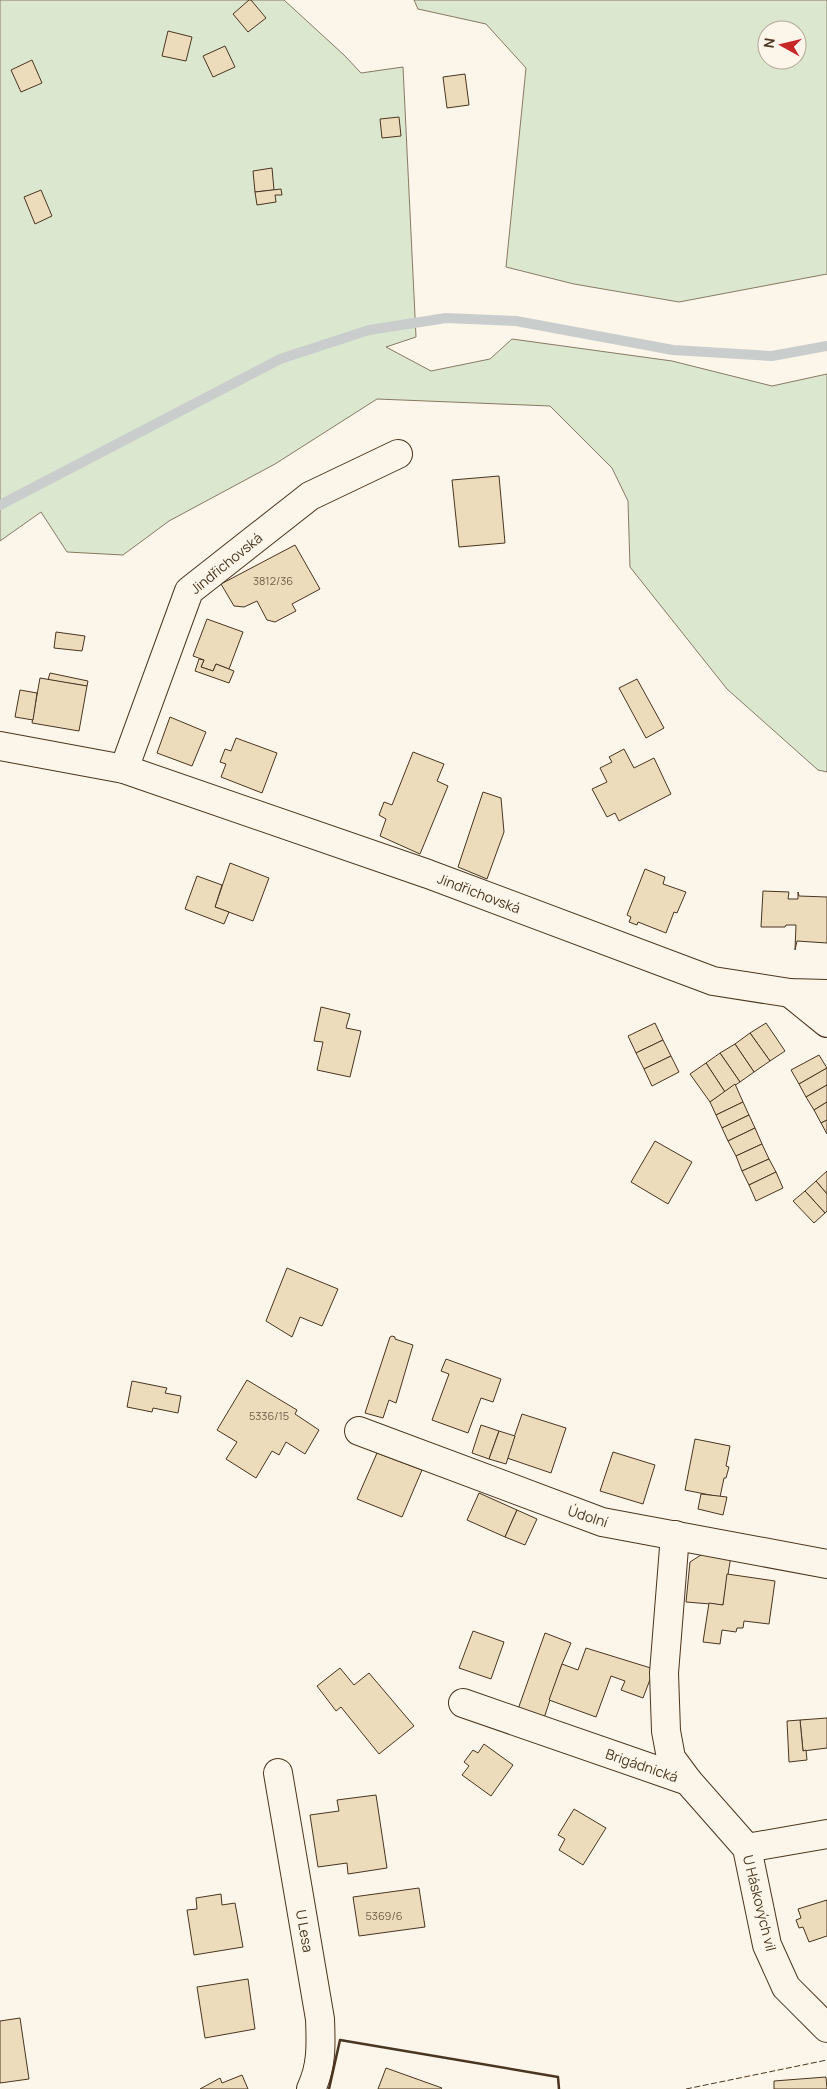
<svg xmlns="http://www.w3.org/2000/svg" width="827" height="2089" font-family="Manrope,sans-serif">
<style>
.green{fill:#dce7d0;stroke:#887966;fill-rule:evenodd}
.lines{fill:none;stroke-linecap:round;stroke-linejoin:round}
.stream{stroke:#c9cecd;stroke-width:10}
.building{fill:#ecdcbc;stroke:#4a3520}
.minor-casing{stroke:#4a3520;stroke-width:30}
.minor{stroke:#fbf6e9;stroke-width:28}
.fence{stroke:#4a3520;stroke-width:1;stroke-dasharray:6 2.5;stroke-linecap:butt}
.wall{stroke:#4a3520;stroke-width:2.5}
.labels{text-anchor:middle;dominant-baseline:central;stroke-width:4;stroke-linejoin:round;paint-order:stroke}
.number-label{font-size:11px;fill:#725f47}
.street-label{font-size:14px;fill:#4a3520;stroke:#fbf6e9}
</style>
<rect width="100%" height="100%" fill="#fbf6e9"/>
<g class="green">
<path d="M0,0H284L344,55L361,73L403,67L416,337L386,347L431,371L490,359L512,339L672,361L772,386L827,374V772L818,770L727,689L630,567L628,501L612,468L550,406L377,399L275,464L169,521L123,555L67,552L41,512L0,541Z"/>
<path d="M414,0H827V274L679,302L574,284L506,267L526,68L486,24L418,9ZM767,30H797V60H767Z"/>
</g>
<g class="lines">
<path class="stream" d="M0,505L280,359L369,330L446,318L516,321L673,350L772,356L827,346"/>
</g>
<g class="building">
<path d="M249,0H251L266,18L248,32L233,14Z"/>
<path d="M168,31L192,37L186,61L162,56Z"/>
<path d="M225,46L235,67L213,77L203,56Z"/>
<path d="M32,60L42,83L21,92L11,70Z"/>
<path d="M465,74L469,105L447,108L443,77Z"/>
<path d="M399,117L401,136L382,138L380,119Z"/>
<path d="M272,168L274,190L255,192L253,171Z"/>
<path d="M281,189L282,195H275L276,202L257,205L255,192Z"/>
<path d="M41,190L52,216L35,224L24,197Z"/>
<path d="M499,476L505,543L459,547L452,480Z"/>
<path d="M295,545L320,589L292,604L296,611L275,622L267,620L257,601L244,607L234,606L221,584Z"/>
<path d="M207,619L243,632L229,669L216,664L213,671L201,667L204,660L193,656Z"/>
<path d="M56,632L85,636L82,651L54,648Z"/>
<path d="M199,659L204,660L201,667L213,671L216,664L234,671L229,683L195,671Z"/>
<path d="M50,673L88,681L87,686L48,680Z"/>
<path d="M40,678L87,686L79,731L32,723Z"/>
<path d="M637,679L664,728L646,738L619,688Z"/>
<path d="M20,690L37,693L33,720L15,717Z"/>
<path d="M170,717L206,732L192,766L157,753Z"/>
<path d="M236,738L277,753L262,793L221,777L226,764L220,762L225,749L231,751Z"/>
<path d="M624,749L634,768L654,758L671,794L619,821L615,813L607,817L592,789L607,782L600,768L612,762L609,757Z"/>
<path d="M413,752L444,764L437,781L448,786L420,854L380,836L386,819L379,815L384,802L392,805Z"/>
<path d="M483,792L501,798L504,832L487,879L458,867Z"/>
<path d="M230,863L269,878L253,921L215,907Z"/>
<path d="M645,869L665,877L663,884L686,892L677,913L674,912L666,933L638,922L637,925L629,922L631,917L627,915Z"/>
<path d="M197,876L222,885L215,907L229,912L224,924L185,909Z"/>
<path d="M763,891L789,892L788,899H798V892L799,896L827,897V943L797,941L795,950L796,925H786L785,927H761Z"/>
<path d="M321,1007L350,1014L346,1028L361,1031L350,1077L317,1070L323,1042L314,1041Z"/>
<path d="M655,1023L663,1040L636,1053L628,1036Z"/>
<path d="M766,1023L785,1051L770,1061L750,1033Z"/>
<path d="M750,1033L770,1061L754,1072L735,1044Z"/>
<path d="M663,1040L671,1056L644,1069L636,1053Z"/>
<path d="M735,1044L754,1072L740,1082L720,1053Z"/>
<path d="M720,1053L740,1082L725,1092L706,1063Z"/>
<path d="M819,1055L827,1068L799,1084L791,1070Z"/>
<path d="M671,1056L679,1072L652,1086L644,1069Z"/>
<path d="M706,1063L725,1092L710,1102L690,1074Z"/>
<path d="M827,1068V1085L806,1097L799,1084Z"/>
<path d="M735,1084L743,1102L716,1115L710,1102Z"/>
<path d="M827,1085V1102L814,1110L806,1097Z"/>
<path d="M743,1102L749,1115L722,1128L716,1115Z"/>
<path d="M827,1102V1120L821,1123L814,1110Z"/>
<path d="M749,1115L755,1128L728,1141L722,1128Z"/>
<path d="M827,1120V1134L821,1123Z"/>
<path d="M755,1128L762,1144L736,1156L728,1141Z"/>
<path d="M655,1141L692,1162L668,1204L631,1182Z"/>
<path d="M762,1144L769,1159L742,1171L736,1156Z"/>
<path d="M769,1159L776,1172L749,1185L742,1171Z"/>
<path d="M827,1171V1194L816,1181Z"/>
<path d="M776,1172L783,1188L756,1201L749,1185Z"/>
<path d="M816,1181L827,1194V1211L825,1213L805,1191Z"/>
<path d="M805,1191L825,1213L814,1223L793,1201Z"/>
<path d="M287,1268L338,1289L322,1326L300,1317L292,1337L266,1321Z"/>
<path d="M392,1336L395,1337V1339L413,1345L396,1403L389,1400L383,1418L365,1413L390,1337Z"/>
<path d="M446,1359L501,1379L493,1402L481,1398L468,1433L432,1420L449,1374L441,1371Z"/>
<path d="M247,1380L297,1410L295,1414L319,1430L305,1454L286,1442L279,1455L272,1451L256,1478L226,1459L237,1442L217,1430Z"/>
<path d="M132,1381L167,1388L165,1393L181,1396L178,1413L153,1408L152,1412L127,1407Z"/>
<path d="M522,1414L566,1428L551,1473L507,1458Z"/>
<path d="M481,1425L499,1431L489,1459L472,1453Z"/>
<path d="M499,1431L515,1436L506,1464L489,1459Z"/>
<path d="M695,1439L730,1446L726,1466L729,1467L726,1478H724L720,1497L685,1490Z"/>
<path d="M613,1452L655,1465L643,1504L600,1491Z"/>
<path d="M377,1453L422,1470L402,1517L357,1499Z"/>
<path d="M479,1493L517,1510L505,1537L467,1520Z"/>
<path d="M701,1494L727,1497L723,1515L698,1509Z"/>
<path d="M517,1510L537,1519L525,1545L505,1537Z"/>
<path d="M704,1553L731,1556L723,1605L686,1602L690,1562Z"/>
<path d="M727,1574L775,1581L769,1624L744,1621L743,1628H737L736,1632L722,1630L720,1644L703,1642L709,1603L723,1605Z"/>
<path d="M473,1631L504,1642L491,1679L459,1668Z"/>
<path d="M545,1633L571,1643L562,1664L543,1721L517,1712Z"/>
<path d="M586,1648L654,1669L643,1698L621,1690L625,1681L611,1676L596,1717L549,1700L562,1664L578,1670Z"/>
<path d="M340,1668L354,1685L369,1673L414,1726L379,1754L341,1707L336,1711L317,1686Z"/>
<path d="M827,1718V1748L803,1751L800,1720Z"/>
<path d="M800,1720L803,1751L806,1750L807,1760L789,1762L787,1721Z"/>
<path d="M484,1744L513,1765L491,1796L462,1775L469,1766L464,1762L473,1750L478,1753Z"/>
<path d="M376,1795L387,1868L348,1874L347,1863L318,1867L310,1815L339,1811L337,1800Z"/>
<path d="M574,1809L606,1828L583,1865L559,1850L565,1839L558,1835Z"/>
<path d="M419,1888L425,1927L359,1936L353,1897Z"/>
<path d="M221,1894L222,1905L235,1903L243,1947L194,1955L187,1910L197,1909L196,1898Z"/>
<path d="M827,1900V1936L809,1942L803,1927L799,1928L796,1920L801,1918L798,1909Z"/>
<path d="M248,1979L255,2029L205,2038L197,1987Z"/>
<path d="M20,2018L29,2079L0,2083V2021Z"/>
<path d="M386,2068L442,2088L441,2089H378Z"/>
<path d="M242,2075L248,2089H200L220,2078L222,2083Z"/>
<path d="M826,2077L827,2089H774V2081Z"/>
</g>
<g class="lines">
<defs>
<g id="minor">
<path d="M0,746L124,769L428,874L713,981L790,993L827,994"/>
<path d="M124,769L189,591L310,496L398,454"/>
<path d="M790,993L827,1023"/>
<path d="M359,1431L602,1522L827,1564"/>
<path d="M675,1535L664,1673L666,1731L671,1758L688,1781"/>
<path d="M463,1703L688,1781L747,1848L767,1945L786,1987L827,2028"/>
<path d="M278,1773L320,2019C321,2044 322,2066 311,2089"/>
<path d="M747,1848L827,1834"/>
</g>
</defs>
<use href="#minor" class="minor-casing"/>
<use href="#minor" class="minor"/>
<path class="fence" d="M686,2089L827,2060"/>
<path class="wall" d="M329,2089L340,2040L558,2077L559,2089"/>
</g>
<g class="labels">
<g class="number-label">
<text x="273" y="580">3812/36</text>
<text x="269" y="1415">5336/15</text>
<text x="384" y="1915">5369/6</text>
</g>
<g class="street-label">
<text transform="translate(226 563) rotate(-39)">Jindřichovská</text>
<text transform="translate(479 893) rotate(21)">Jindřichovská</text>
<text transform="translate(588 1516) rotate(18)">Údolní</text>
<text transform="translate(642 1765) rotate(19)">Brigádnická</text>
<text transform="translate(760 1903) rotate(76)">U Háskových vil</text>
<text transform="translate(305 1931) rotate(80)">U Lesa</text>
</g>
</g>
<g transform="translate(782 45) rotate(278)"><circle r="24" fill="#fbf6e9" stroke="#b4a999"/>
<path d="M0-4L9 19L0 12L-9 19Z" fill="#c62828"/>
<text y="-8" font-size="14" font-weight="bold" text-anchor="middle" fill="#4a3520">N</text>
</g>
</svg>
